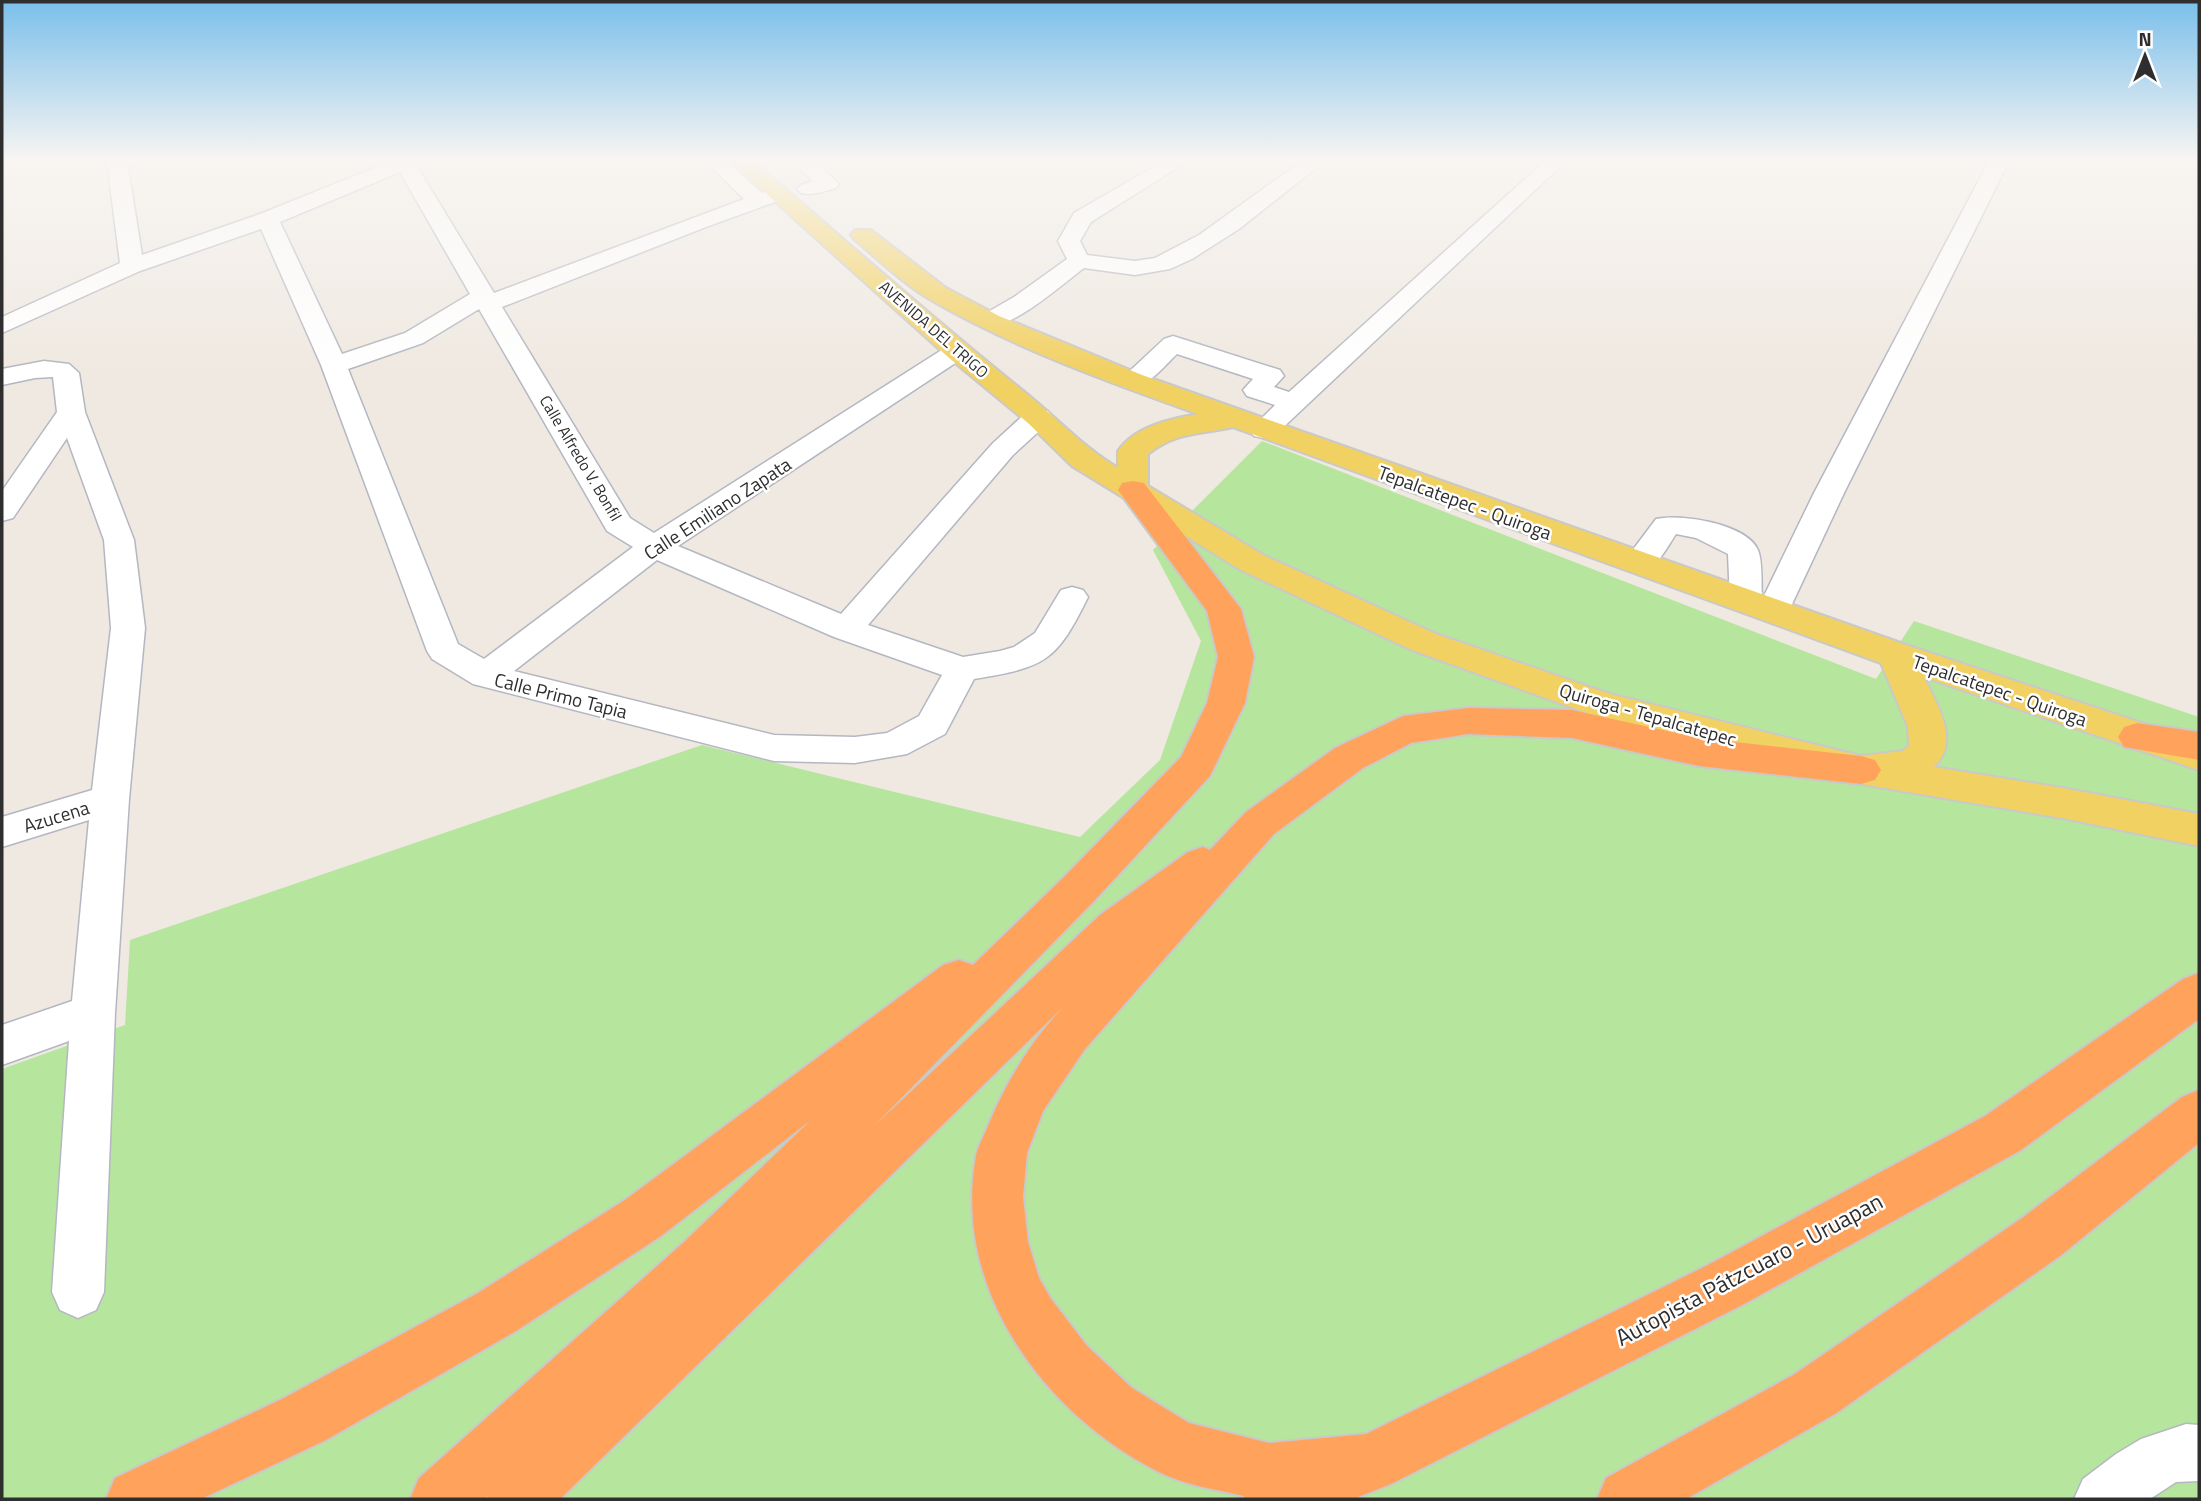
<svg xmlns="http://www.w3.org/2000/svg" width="2201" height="1501" font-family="'Titillium Web',sans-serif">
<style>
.green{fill:#b6e59e}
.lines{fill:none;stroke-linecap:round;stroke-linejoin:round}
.minor-casing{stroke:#b4b7c1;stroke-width:3}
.major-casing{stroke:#c9c9c9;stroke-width:4}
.highway-casing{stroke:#c9c9c9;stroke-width:4}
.minor{fill:#fff;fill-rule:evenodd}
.major{fill:#f2d163;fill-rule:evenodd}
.highway{fill:#ffa35c;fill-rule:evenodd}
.labels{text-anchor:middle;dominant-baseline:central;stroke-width:5;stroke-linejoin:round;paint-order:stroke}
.far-street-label{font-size:16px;fill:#2e2e2e;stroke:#fff}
.street-label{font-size:19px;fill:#2e2e2e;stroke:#fff}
.near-street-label{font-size:23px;fill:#2e2e2e;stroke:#fff}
</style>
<rect width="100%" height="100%" fill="#efe9e1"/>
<path class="green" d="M1262,441L1876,679L1914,621L2199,717V1499H2V1069L125,1025L130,940L702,745L1080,837L1160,760L1201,641L1153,550Z"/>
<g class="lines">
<defs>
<g id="minor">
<path d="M107,161H127L142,255L260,214L392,161H419L416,165L494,293L744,199L705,161H726L762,193L779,188L786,190L790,194L786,198L706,227L502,307L630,518L654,533L948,346L957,343L966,346L970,351L966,356L678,546L841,614L993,443L1028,411L1038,409L1048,411L1052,417L1048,423L1013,455L868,625L963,657L1000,651L1014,647L1035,633L1061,590L1072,587L1083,590L1088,597C1056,662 1046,667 974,679L945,734L907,754L855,763L774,761L473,684L432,659L427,651L321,365L261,229L140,271L2,333V317L120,263ZM400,172L470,294L405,333L342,354L280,222ZM479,309L603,524L607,531L633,547L484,659L458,644L348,369L423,343ZM657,560L834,637L942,675L919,716L887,733L855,737L774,735L514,671Z"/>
<path d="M792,161H814L839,184L836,188C825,191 812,196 801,193L797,189L801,185L813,181Z"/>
<path d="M1164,161H1188L1091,222L1080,241L1087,255L1135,261L1155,258L1199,235L1302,161H1325L1239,229L1192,259L1170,269L1135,275L1084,268C1061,285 1009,333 981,326L978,321L981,316L1014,297L1067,259L1058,241L1074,213Z"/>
<path d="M1545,161H1566L1274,436L1264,438L1254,436L1250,430L1275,405L1247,396L1243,390L1253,379L1177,354C1162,368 1145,392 1123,387L1119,381L1164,339L1173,336L1280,370L1284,376L1274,387L1289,392Z"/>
<path d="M1989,161H2009L1844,493L1785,619L1773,622L1761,619L1757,611L1759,606L1746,612L1734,608L1730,601L1728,554L1696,538L1676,534C1663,553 1654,577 1628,570L1623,563L1656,519C1681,513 1747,524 1758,550C1763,563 1761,585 1762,600L1814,493Z"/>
<path d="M44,361L69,364L79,373L85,412L134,540L145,628L129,799L115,1013L104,1292L96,1310L78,1318L60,1310L52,1292L69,1041L2,1065V1025L72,1001L89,820L2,847V817L92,790L111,628L104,540L67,438L13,518L2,521V491L57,412L53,377L35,378L2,385V369Z"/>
<path d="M2186,1424L2199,1425V1481L2176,1482L2150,1499H2074L2083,1479L2116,1454L2141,1439Z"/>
</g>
<path id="major" d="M730,161H753C844,239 933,319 1027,394C1058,419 1084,448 1118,468V451C1135,426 1170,419 1198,414C1108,382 1014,348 931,300C904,284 879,260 855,240L851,235L855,230H871L946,288L999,316L1142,375L1909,646L2199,742V770L1924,677C1937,706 1961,740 1934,767L2068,789L2199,814V846L2068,819L1861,784L1590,714L1412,650L1241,570L1072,466L1028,423L948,357ZM1233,427L1881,663L1908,727L1909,746L1903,751L1861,756L1610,694L1436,634L1265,556L1148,486V454C1177,431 1199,435 1233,427Z"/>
<g id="highway">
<path d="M1133,481L1144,483L1241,609L1254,657L1245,703L1210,776L1093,902L873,1127L1100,915L1188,852L1203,847L1210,850L1246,812L1335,748L1403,716L1468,708L1572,710L1699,738L1861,756L1875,760L1881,770L1875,780L1861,784L1699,766L1572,738L1468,734L1411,743L1363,768L1274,834L1085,1049L1043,1111L1027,1153L1023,1197L1028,1242L1039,1278L1051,1299L1087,1346L1132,1388L1189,1423L1269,1443L1366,1434L1708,1265L1985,1116L2183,979L2199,973V1019L2021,1150L1746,1303L1391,1484L1353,1499H1243L1244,1496C1215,1489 1183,1485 1157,1471C1043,1413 952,1288 976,1156C978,1146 984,1136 988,1126C1006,1082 1031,1041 1064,1006L560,1499H487L488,1496L484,1499H410L419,1478L683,1243L811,1120L661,1236L516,1331L326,1440L201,1499H106L115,1478L284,1398L478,1293L625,1200L943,965L959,960L973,965L1063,878L1181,757L1207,703L1218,657L1207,611L1118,490L1122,483Z"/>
<path d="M2137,723L2199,732V760L2124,747L2118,737L2124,727Z"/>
<path d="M2199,1090V1143L2060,1256L1835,1414L1686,1499H1597L1606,1478L1795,1374L2022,1218L2182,1097Z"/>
</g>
</defs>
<use href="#minor" class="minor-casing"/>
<use href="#major" class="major-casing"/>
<use href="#highway" class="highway-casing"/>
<use href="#minor" class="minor"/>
<use href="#major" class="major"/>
<use href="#highway" class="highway"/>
</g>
<linearGradient id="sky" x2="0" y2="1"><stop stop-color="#7abfeb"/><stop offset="0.43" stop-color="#f8f5f2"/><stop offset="1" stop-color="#f8f5f2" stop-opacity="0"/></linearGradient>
<rect width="2201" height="371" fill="url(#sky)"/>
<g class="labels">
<g class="far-street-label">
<text transform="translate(934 329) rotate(41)">AVENIDA DEL TRIGO</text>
<text transform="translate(581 458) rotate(59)">Calle Alfredo V. Bonfil</text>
</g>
<g class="street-label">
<text transform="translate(1465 502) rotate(20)">Tepalcatepec - Quiroga</text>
<text transform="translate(717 508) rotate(-33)">Calle Emiliano Zapata</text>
<text transform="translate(2000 690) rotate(19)">Tepalcatepec - Quiroga</text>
<text transform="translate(561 695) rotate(14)">Calle Primo Tapia</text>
<text transform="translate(1648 714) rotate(16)">Quiroga - Tepalcatepec</text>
<text transform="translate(56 816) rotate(-17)">Azucena</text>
</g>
<g class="near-street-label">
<text transform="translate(1749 1269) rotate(-28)">Autopista Pátzcuaro - Uruapan</text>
</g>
</g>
<rect width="2201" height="1501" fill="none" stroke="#2e2e2e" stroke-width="7"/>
<g transform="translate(2145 56)" stroke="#ffffff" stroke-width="5" paint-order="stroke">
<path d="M0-5L12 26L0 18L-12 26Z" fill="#2e2e2e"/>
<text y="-10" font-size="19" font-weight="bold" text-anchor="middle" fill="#2e2e2e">N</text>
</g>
</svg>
